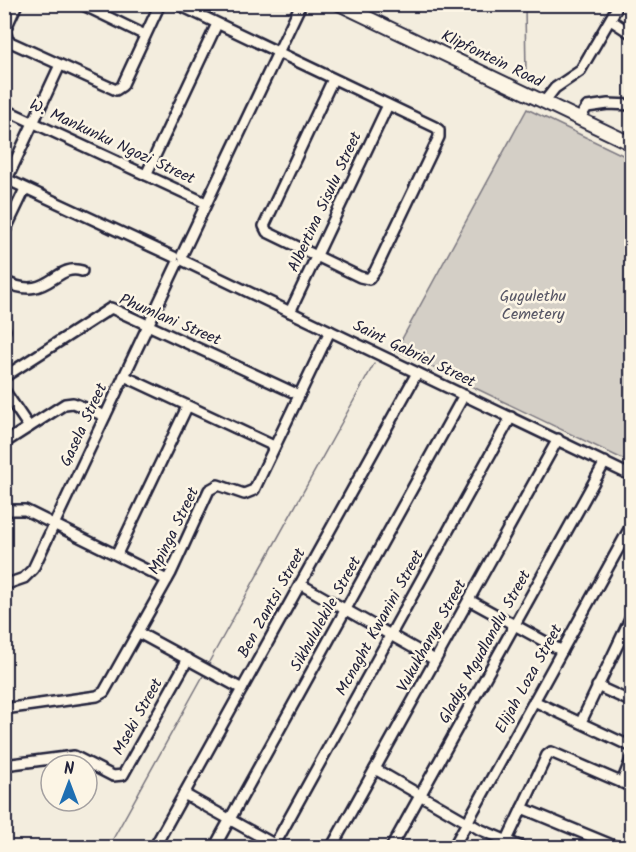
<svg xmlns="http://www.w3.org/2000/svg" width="636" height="852" font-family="Kalam,sans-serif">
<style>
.green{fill:#d4cfc6;stroke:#7b7880;stroke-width:1.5}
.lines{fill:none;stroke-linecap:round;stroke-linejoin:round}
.stream{stroke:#75727b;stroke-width:1.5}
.minor-casing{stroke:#22223b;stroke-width:14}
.major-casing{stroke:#22223b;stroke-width:16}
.minor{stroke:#fcf5e5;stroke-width:9}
.major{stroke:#fcf5e5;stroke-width:12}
.labels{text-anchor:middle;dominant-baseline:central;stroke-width:5;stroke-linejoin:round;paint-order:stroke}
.street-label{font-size:16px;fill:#22223b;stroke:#fcf5e5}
.park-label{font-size:16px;fill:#575665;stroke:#fcf5e5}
</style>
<rect width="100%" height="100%" fill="#f3edde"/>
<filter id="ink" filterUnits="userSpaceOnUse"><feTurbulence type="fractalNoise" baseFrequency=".0167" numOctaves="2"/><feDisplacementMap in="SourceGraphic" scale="12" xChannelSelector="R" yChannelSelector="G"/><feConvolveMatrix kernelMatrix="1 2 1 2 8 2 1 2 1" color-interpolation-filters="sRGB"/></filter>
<g filter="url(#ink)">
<path class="green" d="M527,109L631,159V463L396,350Z"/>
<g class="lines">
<g class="stream">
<path d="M525,4L526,78"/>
<path d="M209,662L374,364"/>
<path d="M108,848L203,676"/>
</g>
<defs>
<g id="minor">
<path d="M17,4L5,30L8,41L116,90L122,86L160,4"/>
<path d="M81,4L145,35"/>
<path d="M177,4L435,127L439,130V137L375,271L369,279L360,277L267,232L264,226L333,79"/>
<path d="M612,21L632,34"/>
<path d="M544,102L555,88L580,71L619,4"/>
<path d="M4,109L206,203"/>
<path d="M579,119L587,107L608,104L632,105"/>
<path d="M146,175L217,24"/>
<path d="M4,178L174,257"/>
<path d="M7,179L60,65"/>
<path d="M4,233L25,189"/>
<path d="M182,255L301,4"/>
<path d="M184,261L632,476"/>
<path d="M4,281C48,304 55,262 82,271"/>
<path d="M290,312L388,105"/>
<path d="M4,330H5"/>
<path d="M124,376L274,446"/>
<path d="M4,377L111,308L299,395"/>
<path d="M4,390L29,427"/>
<path d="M4,443L65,404L73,403L105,416"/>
<path d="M4,510H25L167,580"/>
<path d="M117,554L187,407"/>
<path d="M300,584L435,660"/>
<path d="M4,585L24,578L33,569L177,264"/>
<path d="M469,600L562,651"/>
<path d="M139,633L242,689"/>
<path d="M597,686L632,702"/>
<path d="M534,701L632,747"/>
<path d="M4,709L97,696L104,692L171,573L209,490L218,485L244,494L254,490L330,331"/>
<path d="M581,722L632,615"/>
<path d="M4,765L74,756L113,776L123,775L188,659"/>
<path d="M375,769L479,829L524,848"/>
<path d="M622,782L632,757"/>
<path d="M184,794L281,848"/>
<path d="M522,808L619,848"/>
<path d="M507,840L547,755L551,752L632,787"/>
<path d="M275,844L511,417"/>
<path d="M154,848L417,373"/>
<path d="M214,848L464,395"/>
<path d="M331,848L558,439"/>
<path d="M391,848L605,462"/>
<path d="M453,848L632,524"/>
</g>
<path id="major" d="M339,4L632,144"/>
</defs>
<use href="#minor" class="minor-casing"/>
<use href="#major" class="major-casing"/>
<use href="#minor" class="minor"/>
<use href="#major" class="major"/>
</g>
</g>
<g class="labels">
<g class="street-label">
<text transform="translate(492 59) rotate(26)">Klipfontein Road</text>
<text transform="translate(112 142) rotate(25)">W. Mankunku Ngozi Street</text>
<text transform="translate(325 202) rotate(-65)">Albertina Sisulu Street</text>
<text transform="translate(170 320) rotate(23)">Phumlani Street</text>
<text transform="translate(414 354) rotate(26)">Saint Gabriel Street</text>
<text transform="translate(84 425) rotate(-65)">Gasela Street</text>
<text transform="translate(174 531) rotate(-64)">Mpinga Street</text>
<text transform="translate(272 603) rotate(-61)">Ben Zantsi Street</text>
<text transform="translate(326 614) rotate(-61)">Sikhululekile Street</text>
<text transform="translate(380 623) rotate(-61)">Mcnaght Kwanini Street</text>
<text transform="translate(432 636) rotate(-61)">Vukukhanye Street</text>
<text transform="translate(485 647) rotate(-61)">Gladys Mgudlandlu Street</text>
<text transform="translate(529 679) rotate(-61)">Elijah Loza Street</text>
<text transform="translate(138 717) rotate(-61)">Mseki Street</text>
</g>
<g class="park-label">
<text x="533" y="296">Gugulethu<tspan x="533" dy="18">Cemetery</tspan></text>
</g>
</g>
<rect width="636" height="852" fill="none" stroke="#fcf5e5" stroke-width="24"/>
<rect x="12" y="12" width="612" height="828" fill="none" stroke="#22223b" stroke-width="2" filter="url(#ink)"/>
<g transform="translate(69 783)"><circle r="28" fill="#fcf5e5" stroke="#a5a1a1" stroke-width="1.5"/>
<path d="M0-4.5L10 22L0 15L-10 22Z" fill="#1f6fb2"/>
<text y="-9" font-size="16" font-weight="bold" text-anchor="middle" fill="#22223b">N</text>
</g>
</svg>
